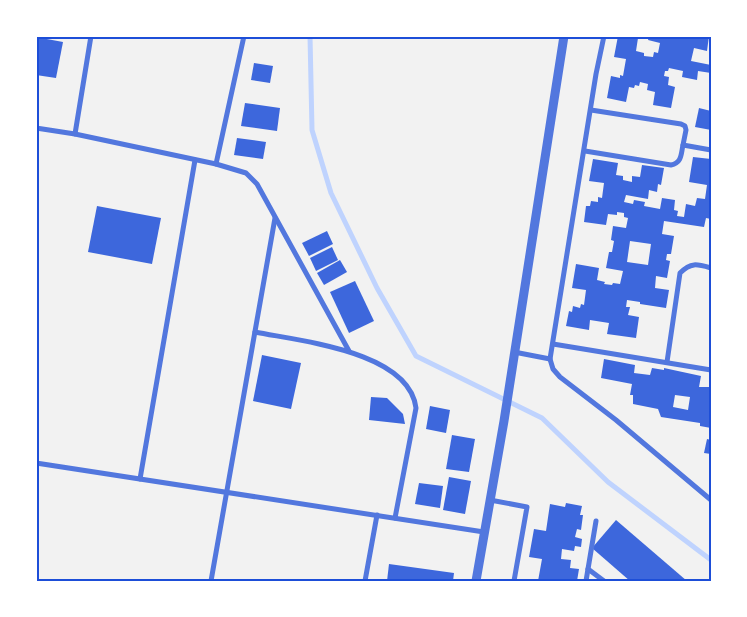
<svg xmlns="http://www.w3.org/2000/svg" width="747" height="617" font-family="'Fira Sans Condensed',sans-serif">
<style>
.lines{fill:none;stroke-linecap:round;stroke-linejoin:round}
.stream{stroke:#bfd3fe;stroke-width:5}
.building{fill:#3d67dc;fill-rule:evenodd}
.minor{stroke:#5277de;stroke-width:5}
.tertiary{stroke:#5277de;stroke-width:9}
.neatline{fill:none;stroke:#1d4ed8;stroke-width:2}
</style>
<rect width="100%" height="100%" fill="#f2f2f2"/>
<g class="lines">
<path class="stream" d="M310,36L312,130L331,193L377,288L416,356L542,418L608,482L711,560"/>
</g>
<g class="building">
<path d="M618,36L638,38L636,51L644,53V56L653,57L654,52L658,53L660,43L648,40L649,36H709L707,51L694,48L691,61L711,65V73L698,71L697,80L682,77L683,71L669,68L668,71H665L664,76L669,77L668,85L675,87L671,108L653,105L655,92L647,90L648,84L640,82L639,86L635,85L634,88L629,87L626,102L607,98L611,76L620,78V75L623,76L626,59L614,57Z"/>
<path d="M36,37L63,42L56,78L36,75Z"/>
<path d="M254,63L273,66L270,83L251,80Z"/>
<path d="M245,103L280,108L277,131L241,126Z"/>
<path d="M699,108L711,111V130L695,127Z"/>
<path d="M237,138L266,142L263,159L234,155Z"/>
<path d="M693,157L711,159V219L706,218L704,227L664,221L662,234L674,236L671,254H667L666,260L670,261L667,278L656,276L655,288L669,290L666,308L640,304V302L627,300L626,307H630L628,315L639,317L636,338L607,334L609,323L590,320L589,330L566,326L569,311L572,312L573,306L580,308L581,304L584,305L586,290L572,288L576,264L599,268L597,280L605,282L604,284L612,285L613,283L620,284L623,271L606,268L609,252H612L614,241L611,240L613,226L626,228L628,218L624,217V213L617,212V215L608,214L606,225L584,222L586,206H590L591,201L598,202V197L602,198L604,183L589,181L593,159L618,163L616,175L623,176V180L632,182V176L640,177L642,165L664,168L661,185L658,184L657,192L649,190L648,199L626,195L624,202L633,204L634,200L645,202L644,206L660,209L662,198L675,200L674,210L678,211L677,216L684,217L686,204L695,206L697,198L705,199L707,185L689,182ZM630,241L651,244L648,265L627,262Z"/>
<path d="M97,206L161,218L152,264L88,252Z"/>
<path d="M327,231L333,244L309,256L302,243Z"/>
<path d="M332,247L338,260L316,271L310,258Z"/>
<path d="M340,260L347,272L324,285L317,273Z"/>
<path d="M355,281L374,321L349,333L330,292Z"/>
<path d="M262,355L301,363L291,409L253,401Z"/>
<path d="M604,359L635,365L634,373L650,375L652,368L664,370V368L701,376L699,387H711V428L700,426V423L661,417L658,409L633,404V395H630L632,384L601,378ZM675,395L690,397L688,410L673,407Z"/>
<path d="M371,397L387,398L403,414L405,424L369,420Z"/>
<path d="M430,406L450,410L446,433L426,429Z"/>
<path d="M452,435L475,439L469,472L446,469Z"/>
<path d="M707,439L711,440V454L704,453Z"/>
<path d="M449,477L471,481L465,514L443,510Z"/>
<path d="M419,483L443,486L440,508L415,504Z"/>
<path d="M566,503L582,506L580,515H583L581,530L577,529L575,537L582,539L581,547L575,546L574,551L562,549L561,559L571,560L570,568L579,569L577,581H538L542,559L529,557L534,529L546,531L550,504L565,507Z"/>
<path d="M616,520L687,581H630L592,548Z"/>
<path d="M389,564L454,573L453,581H387Z"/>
</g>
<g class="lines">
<g class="minor">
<path d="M604,36L596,74L550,359L553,369L560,377L616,420L711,500"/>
<path d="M591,110L681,124L685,126L686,130L683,145"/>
<path d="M36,128L75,134L216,164L246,173L257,184L349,351"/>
<path d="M75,134L91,36"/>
<path d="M585,151L671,165C682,163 681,154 683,145L711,150"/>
<path d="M216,164L244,36"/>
<path d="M255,332C299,341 409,351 416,408L395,518"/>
<path d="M553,344L711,370"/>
<path d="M514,352L550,359"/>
<path d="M667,362L680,273C691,262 697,264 711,268"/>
<path d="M36,463L484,532"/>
<path d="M140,479L195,160"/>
<path d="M490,500L527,507L514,581"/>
<path d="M588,569L604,581"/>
<path d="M211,581L275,218"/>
<path d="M365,581L377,515"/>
<path d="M586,581L596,521"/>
</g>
<path class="tertiary" d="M476,581L504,421L564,36"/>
</g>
<rect width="747" height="617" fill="none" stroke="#ffffff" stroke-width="75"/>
<rect x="38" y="38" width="672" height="542" class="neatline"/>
</svg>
